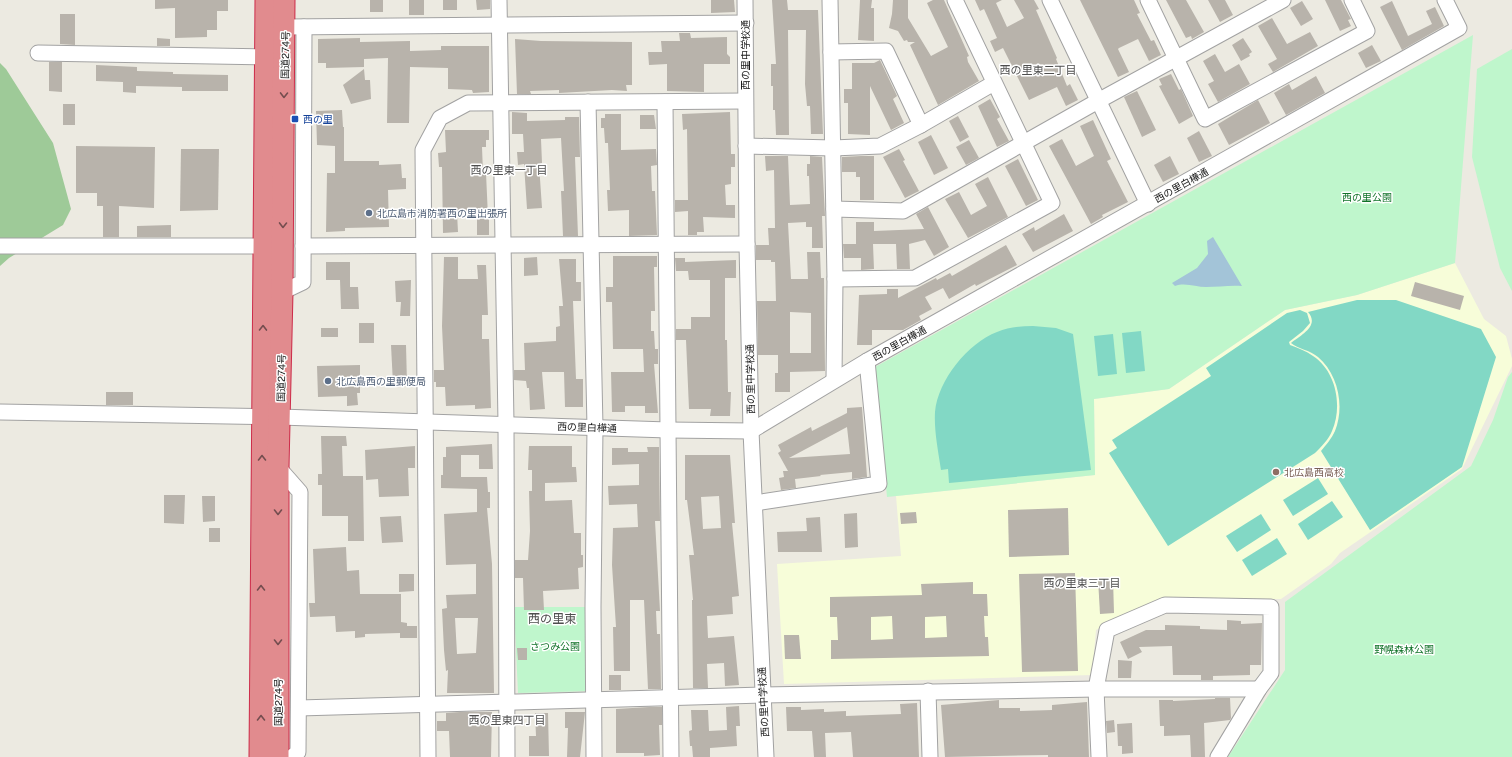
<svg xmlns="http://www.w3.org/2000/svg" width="1512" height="757" font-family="'Public Sans','Noto Sans JP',sans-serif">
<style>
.education{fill:#f7fdd9}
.forest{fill:#9eca98}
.park{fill:#bff6cc}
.pitch{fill:#82d8c5}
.water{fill:#a3c4d8}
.building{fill:#b8b3ab;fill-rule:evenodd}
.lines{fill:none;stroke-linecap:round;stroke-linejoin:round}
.minor-casing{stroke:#a2a2a2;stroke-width:17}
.highway-casing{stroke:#cd2c4a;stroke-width:23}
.minor{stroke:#fff;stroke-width:15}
.highway{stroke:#e18b8e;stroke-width:21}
.oneway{stroke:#744d4f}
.transit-dot{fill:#1a4fb4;stroke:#fff;stroke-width:1.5}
.service-dot{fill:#5c6f8a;stroke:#fff;stroke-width:1.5}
.education-dot{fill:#8d6e63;stroke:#fff;stroke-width:1.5}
.labels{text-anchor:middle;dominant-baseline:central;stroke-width:3;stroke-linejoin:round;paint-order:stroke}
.street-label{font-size:10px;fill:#1b1b1b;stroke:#fff}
.transit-label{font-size:10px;fill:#164399;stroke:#fff;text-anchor:start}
.park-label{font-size:10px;fill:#107228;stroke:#fff}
.service-label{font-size:10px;fill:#4e5e75;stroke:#fff;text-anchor:start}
.education-label{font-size:10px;fill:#785e54;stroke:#fff;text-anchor:start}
.neighbourhood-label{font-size:11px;fill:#4e4e4e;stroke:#fff}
.quarter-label{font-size:12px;fill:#4e4e4e;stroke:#fff}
</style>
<rect width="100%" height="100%" fill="#eceae1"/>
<path class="education" d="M1455,263L1484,319L1506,336L1512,359V366L1462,469L1340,553L1331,564L1281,599L1160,598L1096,630L1092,675L784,684L777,564L901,556L896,496L1095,475L1094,399L1169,389L1285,310L1357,295Z"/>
<path class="forest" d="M0,63L6,69L53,143L71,209L63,225L9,258L0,266Z"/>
<g class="park">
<path d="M1473,35L1455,263L1357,295L1285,310L1169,389L1094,399L1095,475L887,497L875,367Z"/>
<path d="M1512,49V291L1500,268L1472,157L1477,69Z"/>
<path d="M1512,372V757H1228L1285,670V602L1471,466L1493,420L1508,377Z"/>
<path d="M514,607H593L594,691L518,693Z"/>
</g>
<g class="pitch">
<path d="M1357,300H1396L1481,329L1496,357L1462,467L1370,530L1321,451C1326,445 1332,438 1335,431C1345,406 1338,374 1318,357C1310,350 1298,349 1291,343C1301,335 1320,326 1308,312Z"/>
<path d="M1300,310L1307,313L1310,323L1303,331L1289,342L1290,345C1298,348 1306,351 1313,356C1336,371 1343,406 1332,431C1329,439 1321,447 1315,453L1168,546L1109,453L1117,448L1112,440L1211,376L1206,368L1287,313Z"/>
<path d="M1033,326L1056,328L1073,334L1091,470L949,483L948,469L941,470C938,450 934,431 935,412C938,380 968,343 997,332C1009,327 1021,326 1033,326Z"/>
<path d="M1141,331L1145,371L1126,373L1122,333Z"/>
<path d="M1113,334L1117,374L1098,376L1094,336Z"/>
<path d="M1318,478L1328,494L1293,516L1283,500Z"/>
<path d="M1332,501L1343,517L1308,540L1298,524Z"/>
<path d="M1261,514L1271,530L1237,552L1226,536Z"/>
<path d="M1277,538L1287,554L1252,576L1242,560Z"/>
</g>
<path class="water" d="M1213,237L1242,286C1230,285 1218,287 1206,287C1196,287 1185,282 1175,286L1172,283L1197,268L1208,254L1207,241Z"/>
<g class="building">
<path d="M155,0H228V11H217V30H207V37L175,38V8L155,9Z"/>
<rect x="370" y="0" width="13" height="12"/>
<rect x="409" y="0" width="15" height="15"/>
<rect x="443" y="0" width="14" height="10"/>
<path d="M476,0H490V9L477,10Z"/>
<path d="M711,0H734L735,12L711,13Z"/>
<path d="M772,0H787L788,10H818L823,134H811L810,106H807L805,84L806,30H788L789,135H776L775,110H773V86H771V64H776Z"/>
<path d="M860,0H872L871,8H874V41L858,40Z"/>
<path d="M893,0H908V18L931,56L948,47L927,3L933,0H944L969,56L967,57L968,62L979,81L938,105L910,45L915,42H908L907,40L904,41L898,31L889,28L892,14Z"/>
<path d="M975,0H1002L996,3L1007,27L1024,18L1014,0H1034L1039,9L1036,10L1057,58L1056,59L1067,86L1070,84L1078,100L1066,106L1057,87L1029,100L1003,48L995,52L990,41L997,38L984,9L980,11Z"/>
<path d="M1080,0H1134L1140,13L1137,14L1151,41L1154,40L1161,55L1149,61L1138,39L1119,48L1118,49L1129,72L1118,77Z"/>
<path d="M1166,0H1186L1204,32L1192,39L1191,36L1186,38Z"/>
<path d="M1208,0H1225L1233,15L1220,22Z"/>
<path d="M1325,0H1341L1351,19L1348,20L1351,26L1340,31Z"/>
<path d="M1302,1L1313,19L1301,26L1290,8Z"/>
<path d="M1392,1L1408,36L1432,24L1426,11L1435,7L1444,26L1402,50L1380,7Z"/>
<path d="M60,14H75V45L60,44Z"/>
<path d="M1272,18L1287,44L1310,32L1318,46L1273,72L1268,64L1277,59L1258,26Z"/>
<path d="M679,33H690L691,38L727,37V54L730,57V64H704V92L667,91V64L649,65L648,52H662L661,41H680Z"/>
<path d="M157,38L170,39V46H157Z"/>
<path d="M360,38V42L410,41V51L441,50V46H489V92L473,93L472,90L448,89V68L410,67L409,123H387L388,58L364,59V67L326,68V63H318V39Z"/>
<path d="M1243,38L1252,52L1249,54L1250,56L1241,61L1232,45Z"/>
<path d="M515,39L541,41L632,42V85H626L627,91L612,90L559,93V90L530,91L531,94H517Z"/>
<path d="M1372,45L1381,61L1366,68L1358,53Z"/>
<path d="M1215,54L1225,72L1239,64L1250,84L1218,102L1208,84L1214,81L1203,61Z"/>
<path d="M880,60L897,96L893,99L904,123L891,130L870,86V135L848,134V103H844V89H852V63H874Z"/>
<path d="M49,62H62V92L49,91Z"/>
<path d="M96,65L137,67V71L173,72V74L228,75V91H182V87L136,86V93L123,92V82L96,81Z"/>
<path d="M364,69L365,80H370L371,99L351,104L343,85Z"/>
<path d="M1171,74L1179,90L1181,89L1193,116L1179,124L1159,86L1162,85L1159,79Z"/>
<path d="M1316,76L1325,93L1286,115L1274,93L1289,84L1292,90Z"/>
<path d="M1137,91L1156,130L1142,137L1124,97Z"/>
<path d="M990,99L1000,117L997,119L1009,141L997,147L978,106Z"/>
<path d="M1258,100L1270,123L1229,145L1218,124Z"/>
<rect x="63" y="104" width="12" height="21"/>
<path d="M342,110L343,127H344V161H379V165L401,164L402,178H406V189L388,190L389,227L345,228V231L326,232L327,173H335V146L317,145L316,111Z"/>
<path d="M512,112L527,113V121L565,120V117H579L580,157H575L578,236H563L561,191H564L561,138L541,139L542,163L539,164L542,208L527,209L524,164L518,165L517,152H524L523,134H512Z"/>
<path d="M730,112L731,154H735V167H731V184L725,185L726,205H735V218L703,217L704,232H697V235H688V211L675,212V200H688L687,129L683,130L682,114Z"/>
<path d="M605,114H621V150L656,149L657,165L651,166L652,191H655L657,235L629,236V210L608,211L607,190H610L608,143H605L604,128H601V118H605Z"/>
<path d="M640,115H654L656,129H640Z"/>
<path d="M958,116L969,137L960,142L949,121Z"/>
<path d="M1093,120L1111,159L1107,161L1128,202L1102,215L1103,217L1091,224L1049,146L1062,139L1076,166L1094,156L1080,126Z"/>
<path d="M445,130H489V140H486V147H482L483,173H486L488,217H489V235H477V212L457,213L458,232L443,233L442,167H439L438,153L446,152Z"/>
<path d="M1199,131L1212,156L1199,162L1187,138Z"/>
<path d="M931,135L948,168L934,175L918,142Z"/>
<path d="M969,140L979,158L966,165L956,147Z"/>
<path d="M76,146L155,147L154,208L119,206V237H103V206H97V193H76Z"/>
<path d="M181,149H219L218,210L180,211Z"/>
<path d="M899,149L905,160L903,161L919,191L905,198L883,157Z"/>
<path d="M765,156H788L790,205L810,204L809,176H807V164H810V156L822,157L825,216H822L823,248H812V227H806V222L788,223L791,279H808L807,252H820L821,278H824L825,371L790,372V392H775V373H778V355H758L757,301H776L775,262H771V260H756V245H769L768,228H775L774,170L766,171ZM790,312L811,313V353H790Z"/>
<path d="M861,156H874V200H860V177H856V172H842V157Z"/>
<path d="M1170,156L1179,174L1163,182L1154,165Z"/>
<path d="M1018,159L1038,200L1026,206L1005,166Z"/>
<path d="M988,177L1008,217L968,238L945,199L959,192L971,215L987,206L975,184Z"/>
<path d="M928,207L949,247L934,256L925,240L909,244L910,269H897L896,244H873L874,269L861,270V258H844L843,244H856V222H874V231L924,229L916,214Z"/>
<path d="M1064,214L1073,231L1033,252L1022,234L1034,227L1035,231Z"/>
<path d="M171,225V237H137V226Z"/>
<path d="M1006,245L1017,265L976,286L975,284L949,299L943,288L925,297L932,309L919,316L921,320L903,330H872V345H857L859,295L887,294V289H898V298L936,278L937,280L950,273L952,276Z"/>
<path d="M613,256H657V267H654L655,311H651V331H654L655,349H658V364H654L658,413H645V406H625V412H612L611,372H644L643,349H613L612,302H606V287H613Z"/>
<path d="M444,257H458V279H478L477,265H486L488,315H482V339H489L491,408L475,409V405L446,406L445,387H436V382H434V370H444L442,326Z"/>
<path d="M537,257L538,275L524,276V258Z"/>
<path d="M675,258H685V262L736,260V278H725V340H727L728,392H731L730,416H710L711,409H689L686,340H676V329H691V317H710V280H689L688,271H676Z"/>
<path d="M559,259H576V282H581V301H573L576,379H583V407H565L564,372H542L545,409L530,410L529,388H527L526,381L514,380V370H525L524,343L556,341V327L560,326L559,306H563Z"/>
<path d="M326,262H350V287H358L359,309H341L340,280H326Z"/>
<path d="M411,280L410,316H400L401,302H396L395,281Z"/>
<path d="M1415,282L1464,296L1460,310L1411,296Z"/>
<rect x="359" y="323" width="15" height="20"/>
<rect x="321" y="328" width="17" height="9"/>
<path d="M391,345H406L407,384H393Z"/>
<path d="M360,365V393H357L358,405L347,406V396L318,397L317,366Z"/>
<rect x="106" y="392" width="27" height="13"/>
<path d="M862,407L867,477L852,479V472L820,475L821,476L795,479L796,488L781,490L779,478L784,477L783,471H788L778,453L781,451L778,445L811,427L812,431L847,413V408ZM847,427L850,454L789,458Z"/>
<path d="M321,436H346L347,446H342L343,476H363L364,541H348V516H322V485H318V474H322Z"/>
<path d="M492,444L493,469H479V455H461V477H487L488,492H490V508H487L492,564L494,693H447L448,670L446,671L444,650L442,609L447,608L446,595L476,594V564L446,565L444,514L477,512V489L441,488V475H443V457H446V447ZM455,618H478L476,653L457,654Z"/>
<path d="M415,446V468H408L409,496L379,497L378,479L366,480L365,450Z"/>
<path d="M529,446H572V467H576L577,482L545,483V501L572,500L574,533H581V555H583V567L578,568L579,589L543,591L544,610H524L523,578H515V560H528L530,531L529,491H532V470H528Z"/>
<path d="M647,447H659V452L660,521H655L660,611H656L657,634H660L661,689H648L644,600H630V671H614L613,627H616L612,565L613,528L638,527L637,504L609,505L608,486L639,485V464L612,465V448H628V452H648Z"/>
<path d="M685,455H730L735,523H732L739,596L732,597L733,614L707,616L708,638L734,636L739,685L725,686L724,663L707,664L708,688H693L692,600H693L689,555H694L687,500H685ZM719,496L721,528L703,529L701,497Z"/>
<path d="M164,495H185L184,524L164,523Z"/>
<path d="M202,496H215V521L203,522Z"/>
<path d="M1068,508L1069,555L1009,557L1008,510Z"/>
<path d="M916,512L917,523L901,524L900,513Z"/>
<path d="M857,513L858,547L845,548L844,514Z"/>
<path d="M401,516L403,542L382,543L380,517Z"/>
<path d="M820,517L822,552H778L777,532L807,531L806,518Z"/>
<rect x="209" y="528" width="11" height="14"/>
<path d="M346,547L347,571L359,570L360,594H401V622L407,623V626H417V638H400V633L365,634V637L355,638V631L336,632L335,616L310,617L309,603H315L313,549Z"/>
<path d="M1075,573L1078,671L1022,672L1019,574Z"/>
<path d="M399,574H414V591L399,592Z"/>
<path d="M1098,579H1113L1114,613L1100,614Z"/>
<path d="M973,582V594H987L988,616H984L985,637H988L989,656L831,659V640H838L837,617H830V597L922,595L921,584ZM892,616L893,639L871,640V617ZM946,616L947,637L925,638V617Z"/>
<path d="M1227,620L1241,621V624L1262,623L1261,665H1250V675L1213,676V680H1201V675H1173L1172,646L1139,647L1142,652L1128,659L1120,642L1146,630H1165V625L1200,626V629L1227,630Z"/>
<path d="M784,635H799L801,659H785Z"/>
<path d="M517,648H527V660H518Z"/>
<path d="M1118,660L1132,661L1131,678H1118Z"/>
<rect x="609" y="675" width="12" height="15"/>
<path d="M1215,698H1230L1231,718L1230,720L1204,723L1205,757H1191L1190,735L1164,736V726H1160L1159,700H1173V701L1215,699Z"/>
<path d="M999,700V708H1020V711L1052,710V705L1087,702L1089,757H1048V755L945,757L941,705Z"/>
<path d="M917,703L919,757H853L851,732L825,733L826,757H814L812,731H787L786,707H801V710L824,709V712L846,711V716L872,715L901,714L900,704Z"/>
<path d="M739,706L740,726H736L737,746L710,748V757H693L692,746H690L689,731L692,730L691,710H708L709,731L727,730L726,707Z"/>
<path d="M649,707H662V725H659L660,755L644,756V753H616V709Z"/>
<path d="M460,712H492L491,757H450L449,731H437V721H446V713Z"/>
<path d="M565,712H585L580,757H567L568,728H565Z"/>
<path d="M535,713H548L549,756H529V736H536Z"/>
<path d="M1114,720L1115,732L1107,733L1106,721Z"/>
<path d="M1132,723L1133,753L1122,754V746H1118L1117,724Z"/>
</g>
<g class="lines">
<defs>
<g id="minor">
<path d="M499,0L506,423L507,757"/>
<path d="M745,0L747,244L751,431L766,757"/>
<path d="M830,0L835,279L834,379"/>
<path d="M1050,0L1148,204"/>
<path d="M1148,0L1205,119L1367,31L1352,0"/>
<path d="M285,27L746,23"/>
<path d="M831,52L886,51L921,125"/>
<path d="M38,53L267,57"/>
<path d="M588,102L595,427L593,607L594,757"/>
<path d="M665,102L671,757"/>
<path d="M746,146L833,148L880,146L921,125L994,83"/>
<path d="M834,209L903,211L1098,101L1283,0"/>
<path d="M0,246H265"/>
<path d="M303,246L747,244"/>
<path d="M835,279L915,278L1052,203L955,0"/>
<path d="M282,292L303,282L304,27"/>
<path d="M0,412L280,417L668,430L751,431L867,361L1459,28L1445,0"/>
<path d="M278,467L300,492L298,752L292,757"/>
<path d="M755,503L879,484L867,361"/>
<path d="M928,691L930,757"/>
<path d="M299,708L763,695L1096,689H1259"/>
<path d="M428,757L423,150L440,118L468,103L745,101"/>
<path d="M1099,757L1096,689L1107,630L1165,605L1271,607V673L1259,689L1218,757"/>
</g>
<g id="highway">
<path d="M260,757L266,0"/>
<path d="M278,757V467L282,292L284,0"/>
</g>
</defs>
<use href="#minor" class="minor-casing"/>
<use href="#highway" class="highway-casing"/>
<use href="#minor" class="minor"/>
<use href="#highway" class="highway"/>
</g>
<defs><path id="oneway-chevron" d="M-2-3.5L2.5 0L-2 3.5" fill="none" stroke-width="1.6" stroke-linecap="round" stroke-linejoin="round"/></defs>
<g class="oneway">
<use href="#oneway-chevron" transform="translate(284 95) rotate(91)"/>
<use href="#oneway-chevron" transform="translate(283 225) rotate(91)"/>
<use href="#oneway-chevron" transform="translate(263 328) rotate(-89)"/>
<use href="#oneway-chevron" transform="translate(262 458) rotate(-90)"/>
<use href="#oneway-chevron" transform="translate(278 512) rotate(90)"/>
<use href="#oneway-chevron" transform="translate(261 588) rotate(-90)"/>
<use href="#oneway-chevron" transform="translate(278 642) rotate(90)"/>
<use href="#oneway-chevron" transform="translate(261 718) rotate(-90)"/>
</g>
<rect class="transit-dot" x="291" y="115" width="8" height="8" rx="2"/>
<g class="service-dot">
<circle cx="369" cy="213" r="4"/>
<circle cx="328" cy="381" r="4"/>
</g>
<circle class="education-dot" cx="1276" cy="472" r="4"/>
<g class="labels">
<g class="street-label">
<text transform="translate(285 55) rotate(-89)">国道274号</text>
<text transform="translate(745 55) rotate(-90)">西の里中学校通</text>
<text transform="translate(1181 185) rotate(-29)">西の里白樺通</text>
<text transform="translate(899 343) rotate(-29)">西の里白樺通</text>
<text transform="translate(281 378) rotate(-89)">国道274号</text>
<text transform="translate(750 379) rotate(-91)">西の里中学校通</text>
<text transform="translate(587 427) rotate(2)">西の里白樺通</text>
<text transform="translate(278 702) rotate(-90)">国道274号</text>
<text transform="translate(763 702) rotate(-93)">西の里中学校通</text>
</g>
<g class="transit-label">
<text x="303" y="119">西の里</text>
</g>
<g class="park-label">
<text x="1367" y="197">西の里公園</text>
<text x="555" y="646">さつみ公園</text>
<text x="1404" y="649">野幌森林公園</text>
</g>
<g class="service-label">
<text x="377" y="213">北広島市消防署西の里出張所</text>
<text x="336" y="381">北広島西の里郵便局</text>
</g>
<g class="education-label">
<text x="1284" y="472">北広島西高校</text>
</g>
<g class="neighbourhood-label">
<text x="1038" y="70">西の里東二丁目</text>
<text x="509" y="170">西の里東一丁目</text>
<text x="1082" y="583">西の里東三丁目</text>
<text x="507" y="720">西の里東四丁目</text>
</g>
<g class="quarter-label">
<text x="552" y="619">西の里東</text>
</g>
</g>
</svg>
